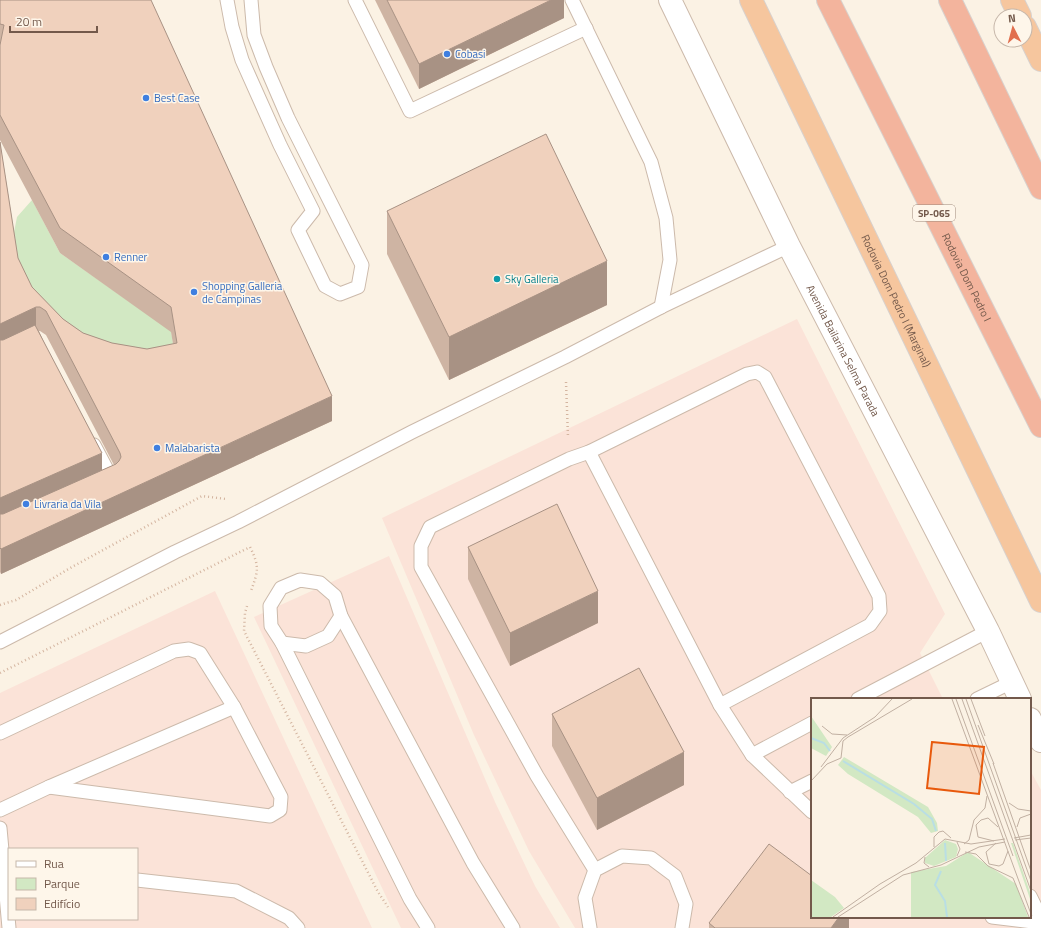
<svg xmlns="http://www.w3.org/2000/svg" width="1041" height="928" font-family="'Titillium Web',sans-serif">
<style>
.commercial{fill:#fbe3d8;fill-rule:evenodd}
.green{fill:#d2e8c3}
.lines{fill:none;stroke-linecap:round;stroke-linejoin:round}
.service-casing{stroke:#ccbaab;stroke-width:15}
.tertiary-casing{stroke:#ccbaab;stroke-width:24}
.trunk-casing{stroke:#d8d1cd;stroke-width:24}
.motorway-casing{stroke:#d8d1cd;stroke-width:24}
.path{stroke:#d4b5a0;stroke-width:2.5;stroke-dasharray:1 3;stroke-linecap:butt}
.service{stroke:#fff;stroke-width:13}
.tertiary{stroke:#fff;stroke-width:22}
.trunk{stroke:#f6c69e;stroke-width:22}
.motorway{stroke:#f3b49d;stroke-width:22}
.wall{fill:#ceb4a3;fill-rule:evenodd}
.shaded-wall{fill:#a89284}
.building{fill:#f0d1bd;stroke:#a89284}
.shop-dot{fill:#3f7fe0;stroke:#fef6ea;stroke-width:1.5}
.culture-dot{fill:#0f9aa8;stroke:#fef6ea;stroke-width:1.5}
.labels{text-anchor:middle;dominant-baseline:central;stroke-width:3;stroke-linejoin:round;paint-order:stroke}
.shield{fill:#fef6ea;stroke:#9d887b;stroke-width:1}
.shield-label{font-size:10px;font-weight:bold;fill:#73594b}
.shop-label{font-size:11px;fill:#366cbe;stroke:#fef6ea;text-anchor:start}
.street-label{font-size:11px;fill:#73594b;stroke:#fef6ea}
.culture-label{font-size:11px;fill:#0d838f;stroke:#fef6ea;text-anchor:start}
.inset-river{fill:none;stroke:#b9dee4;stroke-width:2}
.inset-road{fill:none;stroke:#c1b0a2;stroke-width:1}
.view{fill:#e8590c;fill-opacity:0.15;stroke:#e8590c;stroke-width:2}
.inset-edge{fill:none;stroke:#73594b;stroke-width:2}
</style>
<rect width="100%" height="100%" fill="#fbf2e4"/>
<g class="commercial">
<path d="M797,319L945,614L920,653L943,699H812V917H1030V770L1041,790V928H575L529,851L474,735L382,518Z"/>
<path d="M389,556L495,802L535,886L560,928H401L254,617Z"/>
<path d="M215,591L372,928H0V693ZM9,849H137V919H9Z"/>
</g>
<path class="green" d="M32,200L60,253L171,331L177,368H112L18,282L14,232L17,217Z"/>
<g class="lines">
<defs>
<g id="service">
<path d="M227,0L232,27L242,60L280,145L313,211L298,230L325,286L340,294L358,287L362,265L288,118L266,67L254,35L251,0"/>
<path d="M355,0L410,111L586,28"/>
<path d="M572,0L651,162L666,218L670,260L661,307"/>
<path d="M94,445L113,481L109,482"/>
<path d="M589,452L720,705L752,755L812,812"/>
<path d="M0,642L175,552L238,522L412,432L565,357L661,307L789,246"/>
<path d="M282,643L306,646L328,636L341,616"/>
<path d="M858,699L988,631"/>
<path d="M977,699L1012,682"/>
<path d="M0,733L174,651L189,649L200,653L234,707L281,797L280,810L270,816L49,787"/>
<path d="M752,755L812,723"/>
<path d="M790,792L812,781"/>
<path d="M0,810L49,787L234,707"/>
<path d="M0,828L9,928"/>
<path d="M595,870L537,776L421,567V546L430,527L569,459L589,452L747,374L757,372L765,377L879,596L880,611L870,625L720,705"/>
<path d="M137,880L236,891L289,918L298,928"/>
<path d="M1030,896L1041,918"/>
<path d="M992,917L1041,923"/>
<path d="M428,928L410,899L282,643L271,626L270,606L281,588L300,580L320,583L335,596L341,616L473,863L513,928"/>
<path d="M590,928L585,898L595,870L622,856L651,858L675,876L686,904L682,928"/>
</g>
<g id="tertiary">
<path id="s1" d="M670,0L789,246L988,631L1020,699"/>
<path d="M1030,719L1041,741"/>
</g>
<g id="trunk">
<path id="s2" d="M751,0L1041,601"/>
<path d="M1012,0L1020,16"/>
<path d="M1025,27L1041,60"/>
</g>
<g id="motorway">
<path id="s3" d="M828,0L1041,426"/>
<path d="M950,0L1041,188"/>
</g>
</defs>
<use href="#service" class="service-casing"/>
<use href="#tertiary" class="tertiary-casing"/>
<use href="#trunk" class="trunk-casing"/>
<use href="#motorway" class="motorway-casing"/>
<g class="path">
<path d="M566,382L568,437"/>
<path d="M0,605L16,600L72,567L202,496L226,499"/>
<path d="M247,606L245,613L244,631L378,892L388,907"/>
<path d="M0,673L250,547C260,567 258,571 251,591"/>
</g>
<use href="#service" class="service"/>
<use href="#tertiary" class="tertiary"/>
<use href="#trunk" class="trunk"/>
<use href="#motorway" class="motorway"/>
</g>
<g class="wall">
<path d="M0,0L332,421L1,574L0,572V142L18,258L32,287L63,319L83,333L112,343L147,349L173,344L171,332L60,253L0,140ZM39,331H40L46,335L114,465L102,470Z"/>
<path d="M375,0H564V18L419,89Z"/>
<path d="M387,211L607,305L449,380L387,254Z"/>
<path d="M468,547L598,623L510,666L468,579Z"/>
<path d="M552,714L684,785L597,830L552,746Z"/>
<path d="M849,917V928H709V923Z"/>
</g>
<g class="shaded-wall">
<path d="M551,0H564V18L419,89V64Z"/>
<path d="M607,261V305L449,380V337Z"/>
<path d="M36,307V332L0,348V324Z"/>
<path d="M332,396V421L1,574V549Z"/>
<path d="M102,453V477L0,522V498Z"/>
<path d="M598,591V623L510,666V633Z"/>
<path d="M684,752V785L597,830V798Z"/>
<path d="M839,917H849V928H831Z"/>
</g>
<g class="building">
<path d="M0,0H151L332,396L1,549L0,548V514H3L116,464L119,461L121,457L120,453L46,311L40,307H36L0,324V142L18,258L32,287L63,319L83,333L112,343L147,349L177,343L171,307L60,228L0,115V45L4,25L0,24Z"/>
<path d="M387,0H551L419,64Z"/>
<path d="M546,134L607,261L449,337L387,211Z"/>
<path d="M35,325L102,453L0,498V340H3Z"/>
<path d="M557,504L598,591L510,633L468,547Z"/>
<path d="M639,668L684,752L597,798L552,714Z"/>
<path d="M769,844L812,876V917H839L831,928H715L709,923Z"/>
</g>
<g class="shop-dot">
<circle cx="447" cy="54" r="4"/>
<circle cx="146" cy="98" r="4"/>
<circle cx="106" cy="257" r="4"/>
<circle cx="194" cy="292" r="4"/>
<circle cx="157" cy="448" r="4"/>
<circle cx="26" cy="504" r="4"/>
</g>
<circle class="culture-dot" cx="497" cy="279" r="4"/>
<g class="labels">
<rect class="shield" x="913" y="205" width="42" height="16" rx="3"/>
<g class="shield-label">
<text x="934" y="213">SP-065</text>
</g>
<g class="shop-label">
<text x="455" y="54">Cobasi</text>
<text x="154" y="98">Best Case</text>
<text x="114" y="257">Renner</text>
<text x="202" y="286">Shopping Galleria<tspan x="202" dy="13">de Campinas</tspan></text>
<text x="165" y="448">Malabarista</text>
<text x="34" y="504">Livraria da Vila</text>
</g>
<g class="street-label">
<text stroke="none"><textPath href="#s3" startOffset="310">Rodovia Dom Pedro I</textPath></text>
<text stroke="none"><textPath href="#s2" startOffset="334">Rodovia Dom Pedro I (Marginal)</textPath></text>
<text stroke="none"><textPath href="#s1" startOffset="391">Avenida Bailarina Selma Parada</textPath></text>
</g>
<g class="culture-label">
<text x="505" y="279">Sky Galleria</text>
</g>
</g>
<g transform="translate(811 698)">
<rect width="220" height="220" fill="#fbf2e4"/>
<path d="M0,18L21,49L15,58L0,50ZM33,59L117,109L126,125L127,133L120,135L107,119L37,76L27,67ZM134,142L145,146L147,151L145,159L123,168L114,165V160ZM200,145H202L220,197V204ZM157,154L205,186L217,219H100V174L135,168ZM0,182L24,199L33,210L20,219H0Z" fill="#d2e8c3"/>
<path class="inset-river" d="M0,40L13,45L19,53M32,63L103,106L121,121L125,133M134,145L135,163M130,173L124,187L134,203L136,219"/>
<path class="inset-road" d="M141,1L220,216M145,1L202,158M151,1L220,193M155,1L220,183M160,1L174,38M167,27L183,66M11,28L21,36L36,37M182,65L220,173M10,69L32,40L64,19L81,1M0,83L16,66L30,60L32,43L37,39L101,1M198,105L207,111L220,113M206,129L209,120L220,116M203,140L220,137M204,142L220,140M183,143L167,139L165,127L170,122L177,120L187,129M146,144L149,151L146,158M185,145L175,154L178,166L188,168L192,166L197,153M153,146L158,142L163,122L174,110L176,98M123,149V139L128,134L132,133L140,140M154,154L165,156L177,168L202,180L218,219M114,159L113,165L118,169M22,219L69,186L105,165L134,141L160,146L194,141M27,219L92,177L130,167L168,149L194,144"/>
<path class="view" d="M121,44L173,49L168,96L116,90Z"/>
<rect width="220" height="220" class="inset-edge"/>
</g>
<rect x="8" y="848" width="130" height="72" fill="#fef6ea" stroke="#c6b7aa"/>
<rect x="16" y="861" width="20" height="6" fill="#ffffff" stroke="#c6b7aa"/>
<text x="44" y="868" font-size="12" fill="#73594b">Rua</text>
<rect x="16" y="878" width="20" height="12" fill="#d2e8c3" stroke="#c6b7aa"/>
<text x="44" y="888" font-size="12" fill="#73594b">Parque</text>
<rect x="16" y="898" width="20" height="12" fill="#f0d1bd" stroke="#c6b7aa"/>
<text x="44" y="908" font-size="12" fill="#73594b">Edifício</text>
<g transform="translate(1013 28) rotate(354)"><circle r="19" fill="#fef6ea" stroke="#c6b7aa"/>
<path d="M0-3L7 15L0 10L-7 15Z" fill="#e16f4e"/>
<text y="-6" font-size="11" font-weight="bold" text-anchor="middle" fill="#73594b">N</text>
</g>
<path d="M10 26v6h87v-6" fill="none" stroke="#73594b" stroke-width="2"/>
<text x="16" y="26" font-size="12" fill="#73594b" stroke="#fef6ea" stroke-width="3" paint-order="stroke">20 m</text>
</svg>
